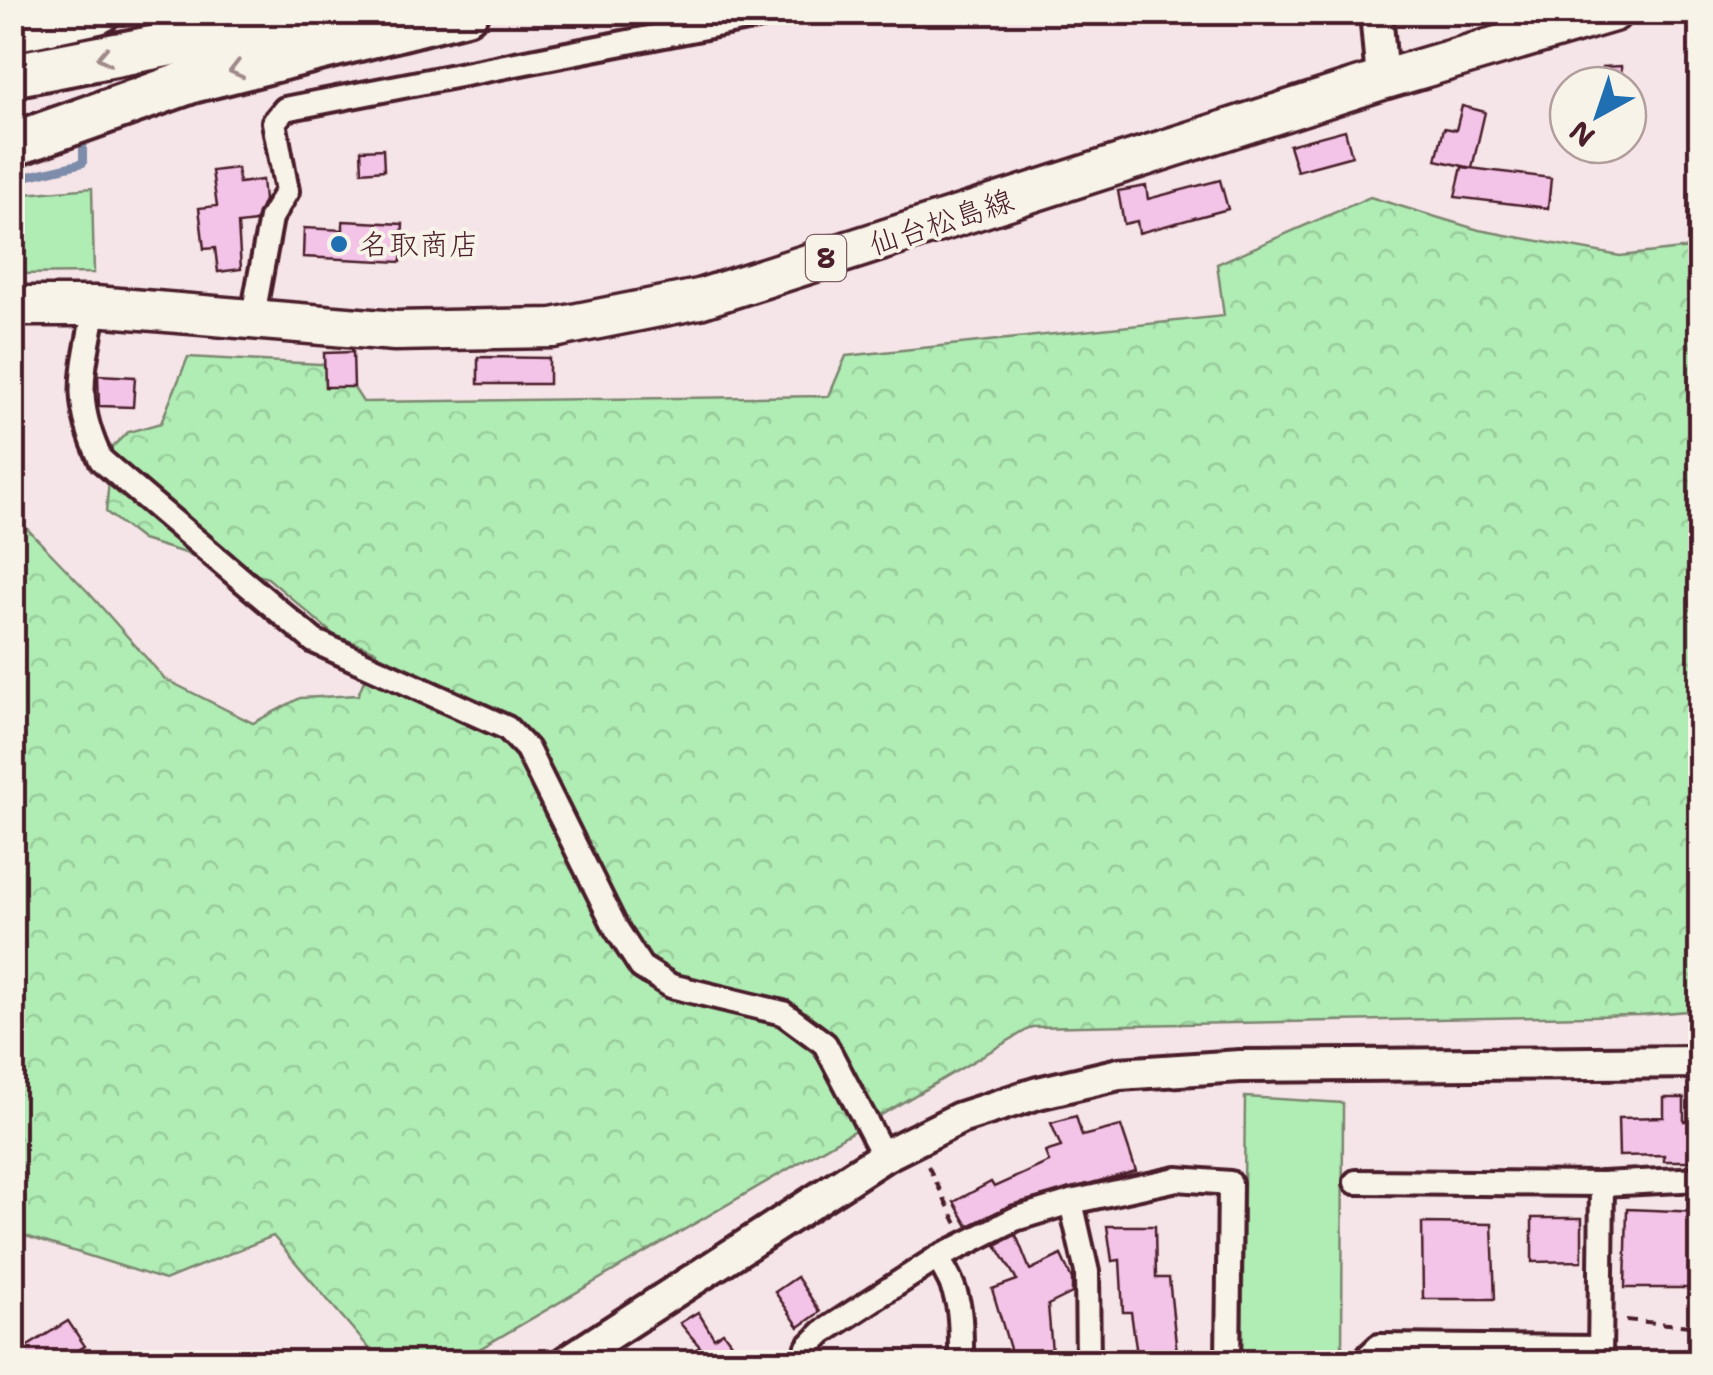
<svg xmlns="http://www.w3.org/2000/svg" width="1713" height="1375" font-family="'Shantell Sans','Klee One',sans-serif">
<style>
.green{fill:#afedb4;stroke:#7c8670;stroke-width:2.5}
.forest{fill:url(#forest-crowns);stroke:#7c8670;stroke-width:2.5}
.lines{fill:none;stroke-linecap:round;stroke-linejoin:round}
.stream{stroke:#7d8caa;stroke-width:8}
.building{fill:#f3c4e7;stroke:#4a1f2b;stroke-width:2.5}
.minor-casing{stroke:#4a1f2b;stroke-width:30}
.tertiary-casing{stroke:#4a1f2b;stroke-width:38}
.primary-casing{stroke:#4a1f2b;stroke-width:45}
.motorway-casing{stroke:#4a1f2b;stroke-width:50}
.path{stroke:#4a1f2b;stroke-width:4;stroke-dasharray:10 8;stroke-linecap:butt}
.minor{stroke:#f7f3e8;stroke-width:22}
.tertiary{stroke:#f7f3e8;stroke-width:30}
.primary{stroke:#f7f3e8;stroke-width:38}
.motorway{stroke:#f7f3e8;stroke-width:42}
.oneway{stroke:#a0898a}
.poi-dot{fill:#1f6fb2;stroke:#f7f3e8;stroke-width:4}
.labels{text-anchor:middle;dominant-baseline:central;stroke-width:8;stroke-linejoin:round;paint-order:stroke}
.shield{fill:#f7f3e8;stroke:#7e5f64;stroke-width:2.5}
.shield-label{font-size:28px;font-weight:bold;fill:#4a1f2b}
.street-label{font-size:30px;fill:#4a1f2b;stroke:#f7f3e8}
.poi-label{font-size:30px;fill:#4a1f2b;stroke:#f7f3e8;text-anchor:start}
</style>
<defs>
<pattern id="forest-crowns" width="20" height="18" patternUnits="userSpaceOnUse" patternTransform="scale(2.5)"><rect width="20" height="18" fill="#afedb4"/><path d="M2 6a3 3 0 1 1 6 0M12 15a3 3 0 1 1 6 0" fill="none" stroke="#98cb9b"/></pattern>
</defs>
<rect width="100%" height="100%" fill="#f6e5e8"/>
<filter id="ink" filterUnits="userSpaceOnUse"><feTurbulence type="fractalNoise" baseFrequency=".01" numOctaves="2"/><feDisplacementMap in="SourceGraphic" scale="20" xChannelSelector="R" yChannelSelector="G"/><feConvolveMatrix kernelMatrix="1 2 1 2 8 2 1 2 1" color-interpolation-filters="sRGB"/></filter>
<g filter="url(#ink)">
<g class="green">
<path d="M92,188L94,273L13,274V195Z"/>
<path d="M1245,1097L1343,1103L1342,1362H1242Z"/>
</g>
<path class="forest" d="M1370,197L1479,230L1620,256L1700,247V1010L1639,1015L1032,1027L457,1362H381L273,1236L165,1280L13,1232L12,513L89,593L165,679L253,723L300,698L358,695L376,651L334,635L268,578L142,540L106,512L112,447L128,432L161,423L188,357L339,365L363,402L829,396L846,356L1224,316L1217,264Z"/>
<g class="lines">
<path class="stream" d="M12,180L83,163V146"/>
</g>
<g class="building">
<path d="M1621,66L1622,85H1603L1602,67Z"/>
<path d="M1462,106L1485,112L1472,168L1436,160L1444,128L1456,130Z"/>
<path d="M1345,130L1352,156L1297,171L1289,145Z"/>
<path d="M383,149L384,170L362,172L361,150Z"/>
<path d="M1462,167L1551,178L1548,208L1455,197Z"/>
<path d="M237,168L239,183L262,180L264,200L255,222L238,224L241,269L218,272L215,248L204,249L199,208L217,206L212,171Z"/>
<path d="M1220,180L1228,209L1139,233L1137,221L1124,224L1118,191L1146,186L1148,199Z"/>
<path d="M343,221L403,224L401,262L303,257L304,228L343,230Z"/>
<path d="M353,352L354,387H325L324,353Z"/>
<path d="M478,357L549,358V384H478Z"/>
<path d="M98,375L135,377L133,407L99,406Z"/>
<path d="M1664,1098H1684V1121H1692L1693,1131H1699L1700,1161H1664V1155L1619,1156L1618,1118L1664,1117Z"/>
<path d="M1076,1116L1082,1136L1121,1126L1136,1171L1011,1205L968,1226L954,1202L991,1182L994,1187L1049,1162L1045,1152L1061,1147L1051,1123Z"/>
<path d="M1627,1209L1700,1212V1288H1625Z"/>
<path d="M1532,1218H1582V1261L1532,1262Z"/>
<path d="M1422,1223L1492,1224L1495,1299H1423Z"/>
<path d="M1107,1226H1155L1156,1278H1169L1178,1362H1138L1131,1312H1123L1120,1260L1112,1261Z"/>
<path d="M1016,1235L1030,1270L1061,1255L1072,1279V1293L1048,1305L1052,1352L1049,1362H1014L992,1289L1017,1280L996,1245Z"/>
<path d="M797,1277L820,1312L799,1327L775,1292Z"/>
<path d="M698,1312L714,1338L723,1332L745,1362H701L693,1351L700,1347L680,1323Z"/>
<path d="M68,1321L85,1346L59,1362H12V1356Z"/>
</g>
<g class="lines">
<defs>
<g id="minor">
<path d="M95,306C84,371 71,397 101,460L314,641L507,728L527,749L616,928L641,967L671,986L783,1013L825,1044L884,1156"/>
<path d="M252,321L271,218L287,191L274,122L285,109L782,12"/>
<path d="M1356,1182L1602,1184L1700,1179"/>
<path d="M1071,1202L1087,1272L1088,1362"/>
<path d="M937,1258C963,1295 961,1319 961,1362"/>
<path d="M1600,1359L1602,1184"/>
<path d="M803,1362L808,1347L823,1332L937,1258L1015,1219L1071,1202L1177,1179L1230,1183L1228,1362"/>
<path d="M1362,1362L1379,1346L1599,1348"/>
</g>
<g id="tertiary">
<path d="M1376,12L1382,80"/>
<path d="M566,1362L884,1156L960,1118L1038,1093L1119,1074L1240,1066L1700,1062"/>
</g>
<path id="primary" d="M12,306H95L395,331L553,328L699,299L1382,80L1613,12"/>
<g id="motorway">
<path d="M12,30L98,12"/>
<path d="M12,75L337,12"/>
<path d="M12,145L192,81L466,12"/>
</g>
</defs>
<use href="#minor" class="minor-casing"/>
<use href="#tertiary" class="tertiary-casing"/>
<use href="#primary" class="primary-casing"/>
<use href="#motorway" class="motorway-casing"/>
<g class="path">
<path d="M928,1166L957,1224"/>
<path d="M1626,1320L1700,1327"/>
</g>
<use href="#minor" class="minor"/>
<use href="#tertiary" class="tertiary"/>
<use href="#primary" class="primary"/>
<use href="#motorway" class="motorway"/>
</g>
<defs><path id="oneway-chevron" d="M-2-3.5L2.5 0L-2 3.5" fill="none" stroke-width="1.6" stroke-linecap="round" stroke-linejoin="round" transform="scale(2.5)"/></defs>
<g class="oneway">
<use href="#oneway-chevron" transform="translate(104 57) rotate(169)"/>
<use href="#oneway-chevron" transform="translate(236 70) rotate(166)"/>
</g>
</g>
<circle class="poi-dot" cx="339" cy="244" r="10"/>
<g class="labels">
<rect class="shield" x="806" y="235" width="40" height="46" rx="8"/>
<g class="shield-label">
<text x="826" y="258">8</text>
</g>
<g class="street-label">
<text transform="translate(941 222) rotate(-18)">仙台松島線</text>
</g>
<g class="poi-label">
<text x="359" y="244">名取商店</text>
</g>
</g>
<rect width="1713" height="1375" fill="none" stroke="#f7f3e8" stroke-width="50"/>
<rect x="25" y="25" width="1663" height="1325" fill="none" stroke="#4a1f2b" stroke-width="4" filter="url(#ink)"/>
<g transform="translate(1598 115) rotate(220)"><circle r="48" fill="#f7f3e8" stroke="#b29e9c" stroke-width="2.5"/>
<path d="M0-8L18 38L0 25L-18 38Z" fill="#1f6fb2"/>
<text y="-15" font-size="28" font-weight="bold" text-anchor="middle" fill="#4a1f2b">N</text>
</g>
</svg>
